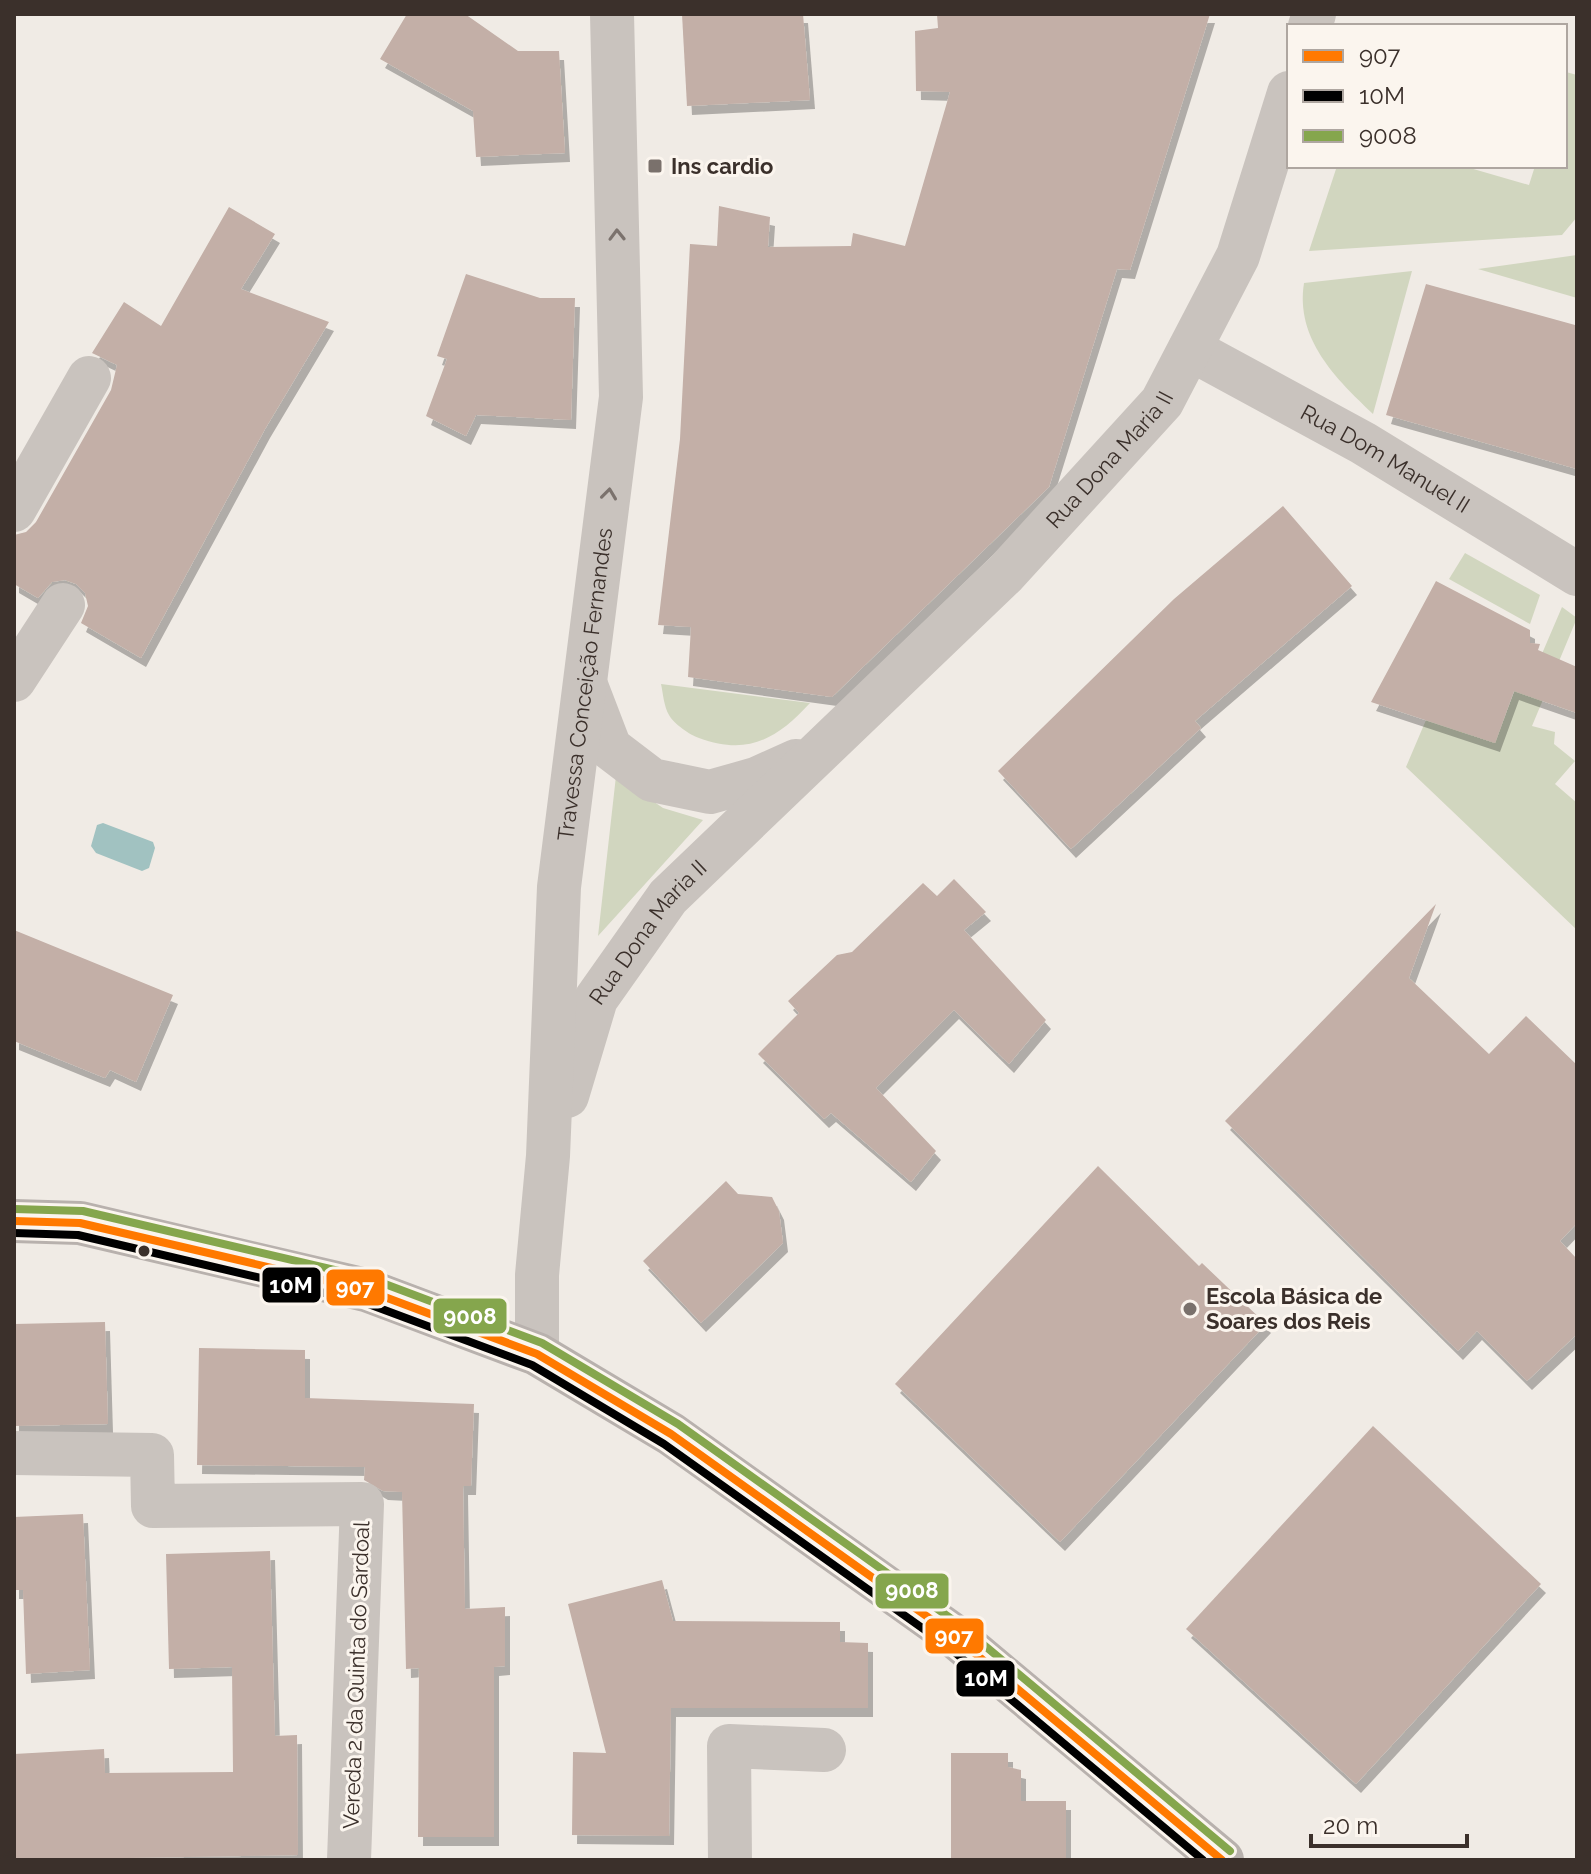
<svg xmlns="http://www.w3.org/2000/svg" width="1591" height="1874" font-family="Raleway,sans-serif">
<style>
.green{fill:#d1d6bf}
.water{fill:#a1c2c1}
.building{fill:#c3afa7;filter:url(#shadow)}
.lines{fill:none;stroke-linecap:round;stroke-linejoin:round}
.minor{stroke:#c9c3be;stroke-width:44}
.major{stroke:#b8b1ad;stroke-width:44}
.bus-1-casing{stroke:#fbf5ee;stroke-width:14}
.bus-2-casing{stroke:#fbf5ee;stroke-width:14}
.bus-3-casing{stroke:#fbf5ee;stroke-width:14}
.bus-1{stroke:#ff7900;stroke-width:8}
.bus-2{stroke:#000;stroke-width:8}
.bus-3{stroke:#85a64d;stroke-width:8}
.oneway{stroke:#7b726d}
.poi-dot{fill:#7a716c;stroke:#fbf5ee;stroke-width:3}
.bus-dot{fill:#3b302b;stroke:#fbf5ee;stroke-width:3}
.labels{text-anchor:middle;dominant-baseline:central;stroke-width:6;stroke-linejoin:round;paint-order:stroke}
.poi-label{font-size:22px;font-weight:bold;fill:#3b302b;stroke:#fbf5ee;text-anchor:start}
.street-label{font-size:22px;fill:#3b302b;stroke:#fbf5ee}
.line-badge{stroke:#fbf5ee;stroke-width:3}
.badge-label{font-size:22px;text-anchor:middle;font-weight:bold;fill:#fff}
</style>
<defs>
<filter id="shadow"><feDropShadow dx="5" dy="9" stdDeviation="0" flood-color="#0004"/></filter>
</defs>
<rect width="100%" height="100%" fill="#f0ebe5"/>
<g class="green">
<path d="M1566,72L1577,75V217L1562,235L1309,251L1337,166H1463L1529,185L1535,166H1565Z"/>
<path d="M1577,255V298L1478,269Z"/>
<path d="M1412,271L1373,414C1336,379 1295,339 1304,283Z"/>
<path d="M1465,553L1540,595L1530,624L1449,579Z"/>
<path d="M1562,607L1577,618L1532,726L1555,732L1554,744L1575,761L1555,784L1577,803V930L1406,767L1426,720L1495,742L1523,668L1535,670Z"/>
<path d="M661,684L810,703C777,739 748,756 699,738C690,735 674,724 669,715C664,707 663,693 661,684Z"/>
<path d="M616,776L663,808L703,820L598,936Z"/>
</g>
<path class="water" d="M103,823L153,842L155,848L149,868L142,871L96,853L91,846L97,825Z"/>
<g class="building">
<path d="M407,14H465L518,51H559L565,153L476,157L473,111L380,59Z"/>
<path d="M682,14H803L810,100L687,106Z"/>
<path d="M937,14H1210L1130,270L1117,269L1049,487L832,697L688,677L691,627L658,625L680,439L690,244L717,246L719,206L770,217L768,247L851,246L853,233L905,246L950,92L916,91L915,31L938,28Z"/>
<path d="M229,207L275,234L241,289L329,322L265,429L141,658L81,623L88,606L85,593L76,584L65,580L52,582L38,598L14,584V535L26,532L36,522L111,390L117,365L92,353L124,302L161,326Z"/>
<path d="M466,274L540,298H575L571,420L476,415L466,436L426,416L447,359L437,356Z"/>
<path d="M1426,284L1575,325L1577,320V469L1386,415Z"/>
<path d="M1283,506L1352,586L1195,721L1201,728L1071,849L998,771L1174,599Z"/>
<path d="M1436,581L1530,630V643L1540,644L1538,650L1577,667V713L1514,691L1495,743L1371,702Z"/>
<path d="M954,879L986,912L964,930L1046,1020L1009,1064L954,1010L876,1088L936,1151L911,1182L831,1113L824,1119L758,1054L799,1013L788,1001L837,955L852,952L923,883L937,896Z"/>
<path d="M1436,904L1409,978L1489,1054L1526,1016L1577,1065V1223L1560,1241L1577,1259V1334L1527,1381L1477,1331L1458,1351L1225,1121Z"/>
<path d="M14,930L173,995L136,1082L110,1070L105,1078L14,1041Z"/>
<path d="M1098,1166L1199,1266L1202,1263L1266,1324L1060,1542L895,1384Z"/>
<path d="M726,1181L738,1194L772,1197L779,1211L783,1243L701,1323L643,1261Z"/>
<path d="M105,1322L108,1424L14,1426V1324Z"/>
<path d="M199,1348L305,1350V1398L474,1404L471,1486H463L465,1609L505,1607V1666L494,1667V1837H418L419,1668L406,1669L402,1492L383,1491L364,1480L365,1467L197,1465Z"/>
<path d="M1373,1426L1541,1584L1356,1784L1186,1629Z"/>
<path d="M83,1514L90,1670L26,1674L23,1590H14V1517Z"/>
<path d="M270,1551L275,1736L297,1735L298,1855L14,1860V1754L104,1749L105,1773L233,1772L232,1667L169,1669L166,1554Z"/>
<path d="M662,1580L673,1621L840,1622V1642L868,1643V1708H671L669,1836L572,1835L573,1752L606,1753L568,1604Z"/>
<path d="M951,1753H1008V1767L1021,1770V1801H1066V1860H951Z"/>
</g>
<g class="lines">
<g class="minor">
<path d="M1310,26L1314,14"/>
<path id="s1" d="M1190,349L1363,443L1577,574"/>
<path d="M14,510L89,378"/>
<path d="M14,680L63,605"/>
<path d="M587,688L610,748L652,780L710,792L756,779L796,761"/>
<path id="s2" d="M567,1096L596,999L668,897L1006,573L1162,402L1238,256L1289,93"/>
<path id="s3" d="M537,1354V1275L548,1156L559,887L621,397L612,14"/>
<path d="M14,1453L152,1455L153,1506L362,1504L349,1860"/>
<path d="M730,1860L729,1746L824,1750"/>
</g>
<path class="major" d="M14,1221L80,1223L366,1290L537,1354L671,1434L953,1635L1222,1860"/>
<defs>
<path id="bus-1" d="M14,1221L80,1223L366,1290L537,1354L671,1434L953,1635L1222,1860"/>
<path id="bus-2" d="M14,1233L78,1235L363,1302L532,1365L664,1444L946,1645L1203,1860"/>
<path id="bus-3" d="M14,1209L83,1211L369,1278L542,1343L678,1424L960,1625L1230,1851"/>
</defs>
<use href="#bus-1" class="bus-1-casing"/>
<use href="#bus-2" class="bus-2-casing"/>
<use href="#bus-3" class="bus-3-casing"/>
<use href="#bus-1" class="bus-1"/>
<use href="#bus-2" class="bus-2"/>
<use href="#bus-3" class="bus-3"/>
</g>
<defs><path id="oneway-chevron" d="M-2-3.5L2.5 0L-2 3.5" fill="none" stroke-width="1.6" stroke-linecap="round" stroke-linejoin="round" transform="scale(2)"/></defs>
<g class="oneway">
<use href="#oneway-chevron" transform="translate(617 235) rotate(-91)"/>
<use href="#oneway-chevron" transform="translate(609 494) rotate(-83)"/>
</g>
<g class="poi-dot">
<rect x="647" y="158" width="16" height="16" rx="4"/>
<circle cx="1190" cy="1309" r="8"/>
</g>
<circle class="bus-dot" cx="144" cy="1251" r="7"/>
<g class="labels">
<g class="poi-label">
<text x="671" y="166">Ins cardio</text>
<text x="1206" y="1296">Escola Básica de<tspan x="1206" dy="25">Soares dos Reis</tspan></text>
</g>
<g class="street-label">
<text stroke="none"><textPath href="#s2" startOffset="848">Rua Dona Maria II</textPath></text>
<text stroke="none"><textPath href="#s1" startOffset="224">Rua Dom Manuel II</textPath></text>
<text stroke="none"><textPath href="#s3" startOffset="672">Travessa Conceição Fernandes</textPath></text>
<text stroke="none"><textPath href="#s2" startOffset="186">Rua Dona Maria II</textPath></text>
<text transform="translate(356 1675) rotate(-88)">Vereda 2 da Quinta do Sardoal</text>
</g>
</g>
<g class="line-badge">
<rect x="261" y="1266" width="61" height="38" rx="8" fill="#000"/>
<rect x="325" y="1268" width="61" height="39" rx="8" fill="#ff7900"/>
<rect x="432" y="1297" width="76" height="38" rx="8" fill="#85a64d"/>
<rect x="874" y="1572" width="76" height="38" rx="8" fill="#85a64d"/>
<rect x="924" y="1617" width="61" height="38" rx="8" fill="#ff7900"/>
<rect x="955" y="1659" width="61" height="39" rx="8" fill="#000"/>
</g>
<g class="badge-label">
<text x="291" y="1293">10M</text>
<text x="355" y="1295">907</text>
<text x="470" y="1324">9008</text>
<text x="912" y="1598">9008</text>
<text x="954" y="1644">907</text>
<text x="986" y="1686">10M</text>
</g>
<rect width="1591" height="1874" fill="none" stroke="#3b302b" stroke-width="32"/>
<rect x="1287" y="24" width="280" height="144" fill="#fbf5ee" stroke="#aea6a0" stroke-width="2"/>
<rect x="1303" y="50" width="40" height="12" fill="#ff7900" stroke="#aea6a0" stroke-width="2"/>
<text x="1359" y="64" font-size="24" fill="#3b302b">907</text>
<rect x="1303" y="90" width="40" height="12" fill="#000000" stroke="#aea6a0" stroke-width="2"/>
<text x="1359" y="104" font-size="24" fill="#3b302b">10M</text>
<rect x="1303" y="130" width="40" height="12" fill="#85a64d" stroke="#aea6a0" stroke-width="2"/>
<text x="1359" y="144" font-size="24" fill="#3b302b">9008</text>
<path d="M1311 1834v12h156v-12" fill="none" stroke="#3b302b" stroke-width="4"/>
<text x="1323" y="1834" font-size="24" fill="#3b302b" stroke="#fbf5ee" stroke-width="6" paint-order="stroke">20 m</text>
</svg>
